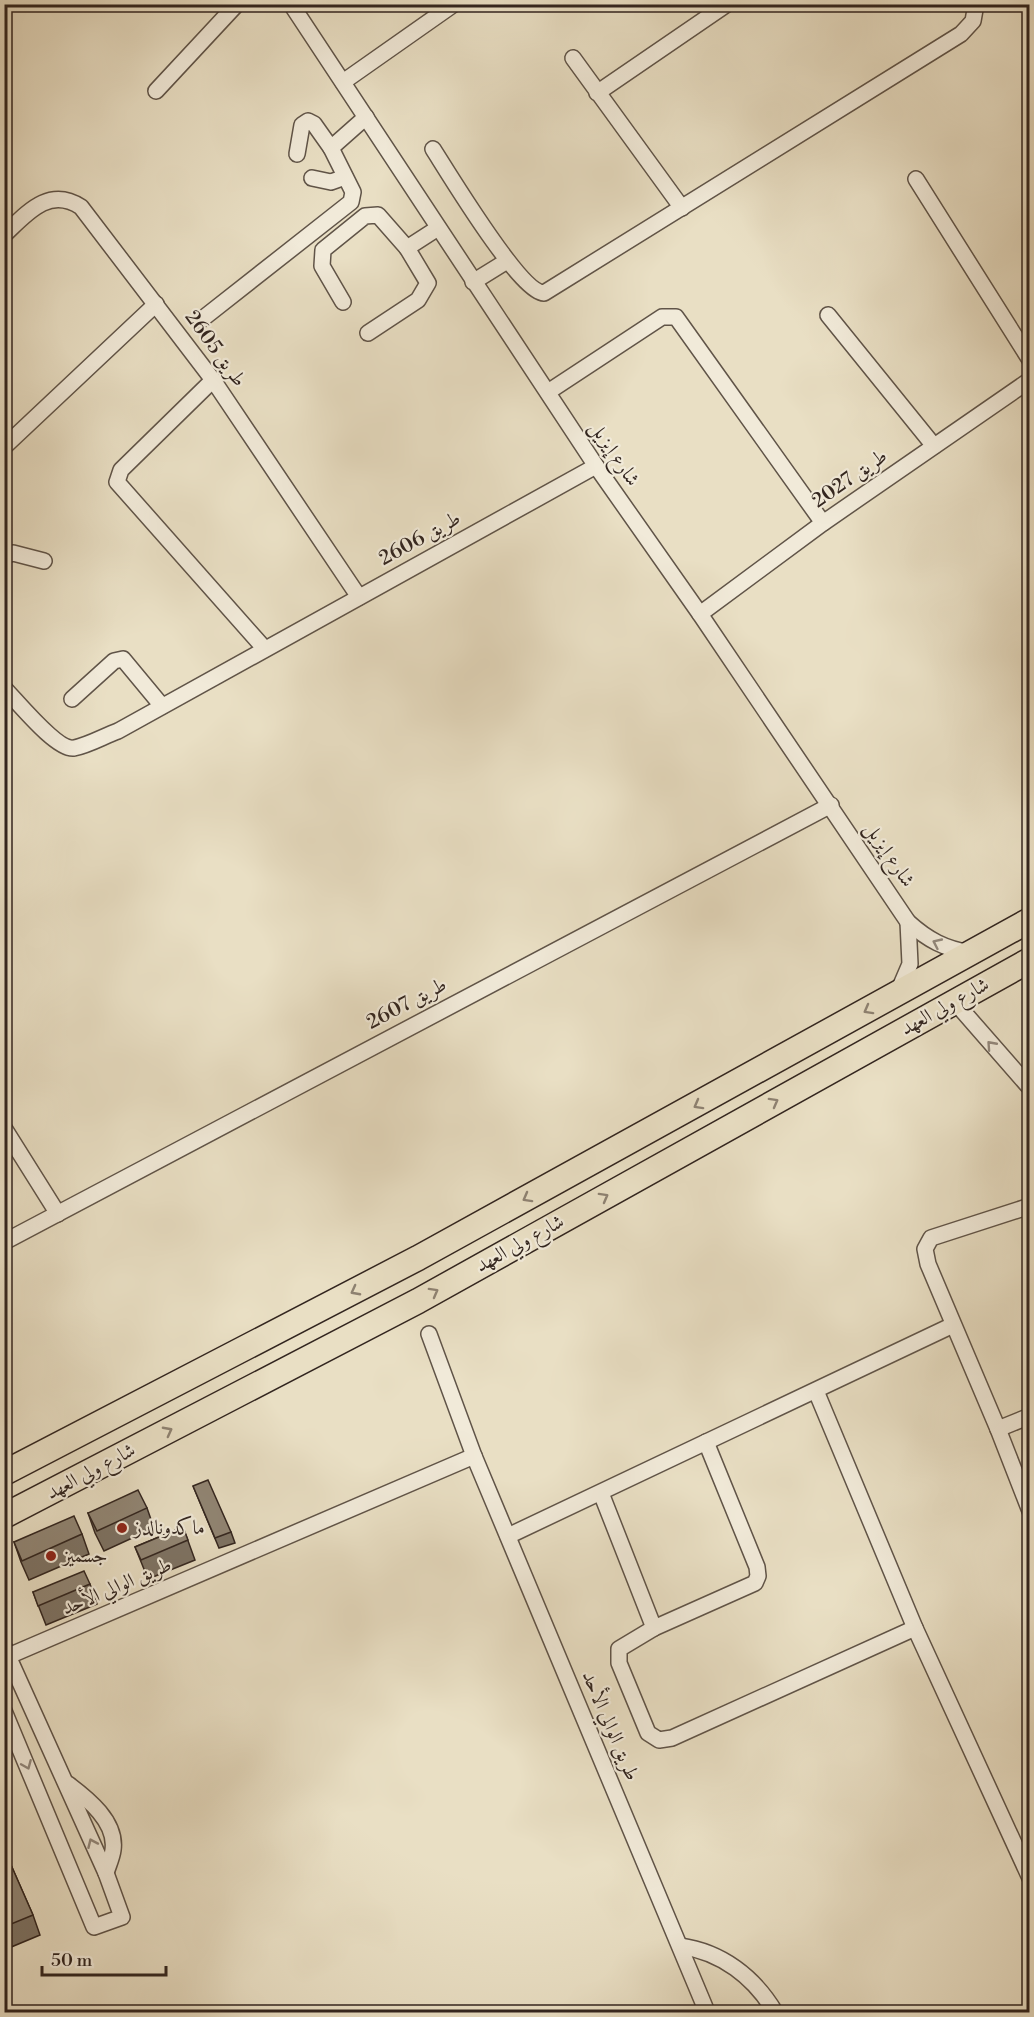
<svg xmlns="http://www.w3.org/2000/svg" width="1034" height="2017" font-family="'Libre Bodoni',Amiri,serif">
<style>
.lines{fill:none;stroke-linecap:round;stroke-linejoin:round}
.minor-casing{stroke:#605448;stroke-width:18}
.primary-casing{stroke:#32251f;stroke-width:27}
.minor{stroke:#f1ead9;stroke-width:15}
.primary{stroke:#e9dfc4;stroke-width:24}
.wall{fill:#7d7365;stroke:#32251f;stroke-width:1.5}
.building{fill:#918675;stroke:#32251f;stroke-width:1.5}
.oneway{stroke:#92887c}
.oneway2{stroke:#8e8272}
.poi-dot{fill:#8f2418;stroke:#f1ead9;stroke-width:2}
.labels{text-anchor:middle;dominant-baseline:central;stroke-width:4.5;stroke-linejoin:round;paint-order:stroke}
.street-label{font-size:20px;fill:#32251f;stroke:#f1ead9}
.poi-label{font-size:20px;fill:#32251f;stroke:#f1ead9;text-anchor:start}
</style>
<rect width="100%" height="100%" fill="#e9dfc4"/>
<filter id="stains"><feTurbulence type="fractalNoise" baseFrequency=".00333" numOctaves="4"/><feColorMatrix values="0 0 0 0 .2 0 0 0 0 .09 0 0 0 0 .02 0 0 0 .5 -.17"/></filter>
<radialGradient id="worn" r=".72"><stop offset=".6" stop-color="#630" stop-opacity="0"/><stop offset="1" stop-color="#630" stop-opacity=".3"/></radialGradient>
<g class="lines">
<defs>
<g id="minor">
<path d="M291,4L596,466L700,614L908,922C928,940 945,949 971,953"/>
<path d="M573,58L682,208"/>
<path d="M343,82L454,4"/>
<path d="M156,91L237,4"/>
<path d="M597,93L727,4"/>
<path d="M433,149C449,174 520,292 544,293L961,34L973,21L976,4"/>
<path d="M297,154L302,125L308,121L314,124L331,148L366,117"/>
<path d="M312,178L331,182L345,177"/>
<path d="M916,179L1030,360"/>
<path d="M4,235C27,213 49,186 81,207L213,380L359,597"/>
<path d="M473,282L507,261"/>
<path d="M343,302L322,266L323,250L365,216L378,215L407,248L438,228"/>
<path d="M828,315L934,446"/>
<path d="M201,320L351,202L353,192L331,148"/>
<path d="M368,333L418,300L428,283L407,248"/>
<path d="M213,380L121,470L117,482L264,648"/>
<path d="M548,392L662,317H676L823,523"/>
<path d="M4,447L156,304"/>
<path d="M4,556L13,553L44,561"/>
<path d="M700,614L823,523L1030,380"/>
<path d="M4,688C17,701 57,751 74,748C89,745 104,736 118,731L596,466"/>
<path d="M72,699L114,661L123,659L162,706"/>
<path d="M898,992L910,964L908,922"/>
<path d="M954,1001L1030,1088"/>
<path d="M4,1128L58,1214"/>
<path d="M1030,1206L931,1238L925,1249L928,1264L998,1429L1030,1511"/>
<path d="M4,1242L831,805"/>
<path d="M429,1334L474,1456L707,2012"/>
<path d="M816,1391L915,1628L1030,1878"/>
<path d="M998,1429L1030,1416"/>
<path d="M601,1493L654,1628L755,1583L758,1576L757,1567L706,1442"/>
<path d="M508,1536L953,1325"/>
<path d="M654,1628L619,1649V1663L648,1733L659,1740L672,1738L915,1628"/>
<path d="M4,1647L106,1873L122,1917L94,1927L4,1711"/>
<path d="M4,1658L474,1456"/>
<path d="M68,1784C88,1799 117,1822 113,1850C112,1858 108,1866 106,1873"/>
<path d="M680,1946C722,1952 754,1977 775,2012"/>
</g>
<g id="primary">
<path d="M4,1473L418,1258L1030,920"/>
<path d="M4,1516L418,1301L1030,960"/>
</g>
</defs>
<use href="#minor" class="minor-casing"/>
<use href="#primary" class="primary-casing"/>
<use href="#minor" class="minor"/>
<use href="#primary" class="primary"/>
</g>
<g class="wall">
<path d="M193,1486L231,1532L235,1543L219,1548Z"/>
<path d="M147,1508L154,1528L104,1551L95,1533L88,1513Z"/>
<path d="M183,1527L195,1560L148,1579L135,1547Z"/>
<path d="M82,1534L89,1554L29,1580L21,1562L14,1542Z"/>
<path d="M90,1584L97,1604L46,1625L33,1592Z"/>
<path d="M4,1849L33,1915L40,1935L4,1950Z"/>
</g>
<g class="building">
<path d="M208,1480L231,1532L215,1538L193,1486Z"/>
<path d="M138,1490L147,1508L97,1531L88,1513Z"/>
<path d="M74,1516L82,1534L22,1561L14,1542Z"/>
<path d="M183,1527L188,1540L141,1560L135,1547Z"/>
<path d="M84,1571L90,1584L38,1606L33,1592Z"/>
<path d="M4,1849L33,1915L4,1927Z"/>
</g>
<defs><path id="oneway-chevron" d="M-2-3.5L2.5 0L-2 3.5" fill="none" stroke-width="1.6" stroke-linecap="round" stroke-linejoin="round" transform="scale(1.5)"/></defs>
<g class="oneway">
<use href="#oneway-chevron" transform="translate(937 943) rotate(-155)"/>
<use href="#oneway-chevron" transform="translate(991 1045) rotate(-132)"/>
<use href="#oneway-chevron" transform="translate(27 1765) rotate(67)"/>
<use href="#oneway-chevron" transform="translate(92 1843) rotate(-114)"/>
</g>
<g class="oneway2">
<use href="#oneway-chevron" transform="translate(868 1010) rotate(151)"/>
<use href="#oneway-chevron" transform="translate(774 1102) rotate(-29)"/>
<use href="#oneway-chevron" transform="translate(698 1105) rotate(151)"/>
<use href="#oneway-chevron" transform="translate(604 1197) rotate(-29)"/>
<use href="#oneway-chevron" transform="translate(527 1198) rotate(151)"/>
<use href="#oneway-chevron" transform="translate(355 1291) rotate(152)"/>
<use href="#oneway-chevron" transform="translate(434 1292) rotate(-29)"/>
<use href="#oneway-chevron" transform="translate(168 1431) rotate(-28)"/>
</g>
<g class="poi-dot">
<circle cx="122" cy="1528" r="6"/>
<circle cx="51" cy="1556" r="6"/>
</g>
<g class="labels">
<g class="street-label">
<text transform="translate(215 349) rotate(54)">طريق 2605</text>
<text transform="translate(614 454) rotate(56)">شارع إيزيل</text>
<text transform="translate(850 479) rotate(-35)">طريق 2027</text>
<text transform="translate(420 539) rotate(-29)">طريق 2606</text>
<text transform="translate(889 855) rotate(56)">شارع إيزيل</text>
<text transform="translate(407 1004) rotate(-28)">طريق 2607</text>
<text transform="translate(945 1007) rotate(-29)">شارع ولي العهد</text>
<text transform="translate(520 1244) rotate(-29)">شارع ولي العهد</text>
<text transform="translate(91 1472) rotate(-28)">شارع ولي العهد</text>
<text transform="translate(117 1587) rotate(-23)">طريق الوالي الأحد</text>
<text transform="translate(610 1726) rotate(67)">طريق الوالي الأحد</text>
</g>
<g class="poi-label">
<text x="134" y="1528">ماكدونالدز</text>
<text x="63" y="1556">جسميز</text>
</g>
</g>
<rect width="1034" height="2017" fill="none" stroke="#e9dfc4" stroke-width="24"/>
<rect x="6" y="6" width="1022" height="2005" fill="none" stroke="#32251f" stroke-width="3"/>
<rect x="12" y="12" width="1010" height="1993" fill="none" stroke="#32251f" stroke-width="1.5"/>
<path d="M42 1966v9h124v-9" fill="none" stroke="#32251f" stroke-width="3"/>
<text x="51" y="1966" font-size="18" fill="#32251f" stroke="#f1ead9" stroke-width="4.5" paint-order="stroke">50 m</text>
<rect width="100%" height="100%" filter="url(#stains)"/>
<rect width="100%" height="100%" fill="url(#worn)"/>
</svg>
